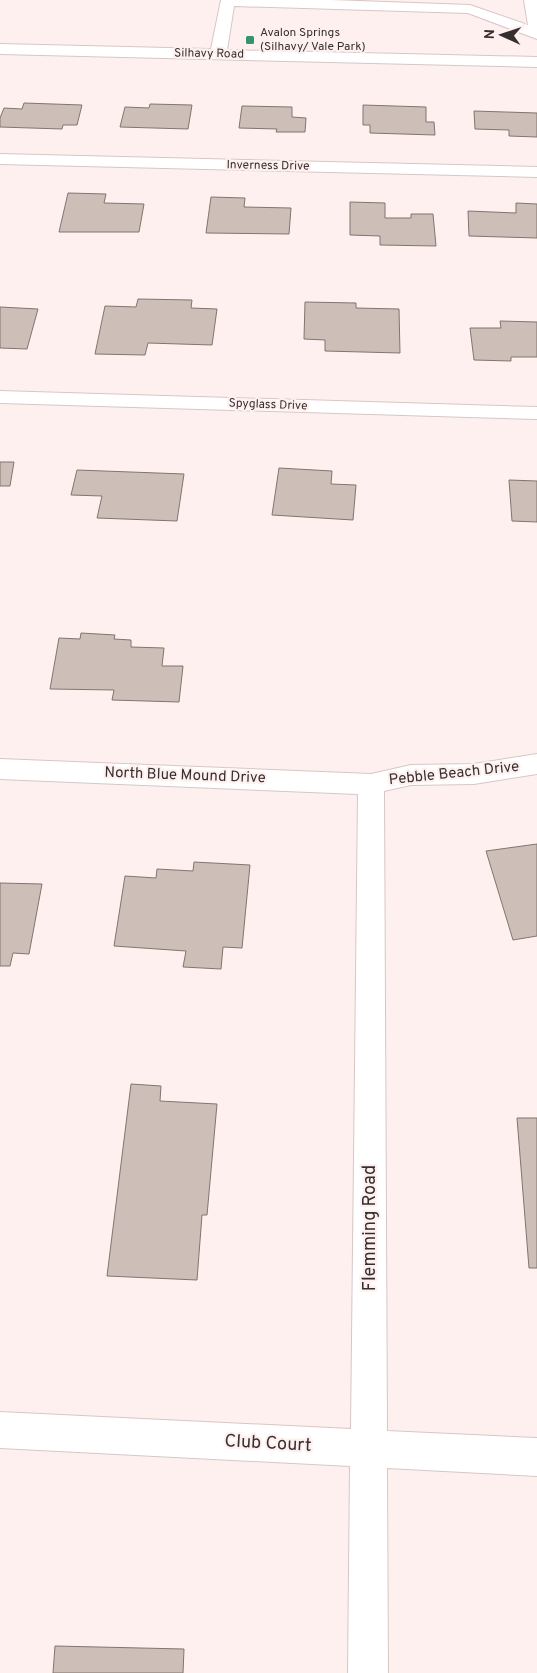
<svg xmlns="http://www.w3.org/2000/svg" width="537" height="1673" font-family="Overpass,sans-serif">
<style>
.building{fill:#cdbeb7;stroke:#82746e}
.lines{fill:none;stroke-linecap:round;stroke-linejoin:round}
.minor-casing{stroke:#d8c6c6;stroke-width:2}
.minor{fill:#fff;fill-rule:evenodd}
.poi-dot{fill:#34946d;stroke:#fff0f0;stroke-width:2}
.labels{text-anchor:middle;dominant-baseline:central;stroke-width:4.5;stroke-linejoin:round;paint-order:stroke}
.far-poi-label{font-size:12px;fill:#362f2f;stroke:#fff0f0;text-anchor:start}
.far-street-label{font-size:12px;fill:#362f2f;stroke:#fff0f0}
.street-label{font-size:15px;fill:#362f2f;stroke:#fff0f0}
.near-street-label{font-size:18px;fill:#362f2f;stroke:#fff0f0}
</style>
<rect width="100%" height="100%" fill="#fff0f0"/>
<g class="building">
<path d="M24,103L82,105L77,125H63L62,129L0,127V118L4,108L22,109Z"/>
<path d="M150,104L192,105L188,129L120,127L125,107L149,108Z"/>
<path d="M363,105L426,107V122H434L435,135L370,133V125H363Z"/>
<path d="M242,106L292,107V117L306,118L305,132H276L277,129L239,128Z"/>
<path d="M474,111L537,113V137L509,136V130L475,129Z"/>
<path d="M68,193L106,194L104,203L144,204L139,232H59Z"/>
<path d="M211,197L245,198L244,207L291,208L289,234L206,233Z"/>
<path d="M350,202L385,203V218H411V214H433L436,246L380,245V236L350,235Z"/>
<path d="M516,203L537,204V238L469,236L468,211L516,213Z"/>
<path d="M138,299L192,300L191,308L217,309L212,345L148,343L145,355L95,354L105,306L136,307Z"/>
<path d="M305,302L356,303V308L399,309L400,353L325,351V340L304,339Z"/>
<path d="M0,307L38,309L27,349L0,348Z"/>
<path d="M500,321L537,322V357H511V361L474,360L470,328H501Z"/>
<path d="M0,462H14L10,486H0Z"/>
<path d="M279,468L332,471L331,484L356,485L353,520L272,515Z"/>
<path d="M77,470L184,474L177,521L97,518L102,496L71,495Z"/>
<path d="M509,480L537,481V522L512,521Z"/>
<path d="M81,633L115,635L114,639L131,640V647L164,648L162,666H183L179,702L112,700L114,690L50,689L59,638L80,639Z"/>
<path d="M537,844V936L513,940L486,851Z"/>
<path d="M194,862L250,865L242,948L223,947L221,969L183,967L186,951L114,946L125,876L156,878L157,869L193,871Z"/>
<path d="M0,883L42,884L29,954L13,953L10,966H0Z"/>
<path d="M131,1084L161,1086L160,1101L217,1104L207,1215H202L197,1280L107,1276Z"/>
<path d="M517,1118H537V1268H529Z"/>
<path d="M55,1646L184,1649L183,1673H53Z"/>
</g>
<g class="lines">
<defs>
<g id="minor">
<path d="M221,0H331L470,5L528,25L524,0H537V39L468,13L234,6L227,50L537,57V67L0,54V44L211,49Z"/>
<path d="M0,154L537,167V177L0,164Z"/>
<path d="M0,391L537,407V419L0,403Z"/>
<path d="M537,754V774L474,784L411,785L384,791L387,1431L537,1438V1476L387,1468L388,1673H348L350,1466L0,1448V1412L351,1429L358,794L0,779V759L371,774L411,765L474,764Z"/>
</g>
</defs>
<use href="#minor" class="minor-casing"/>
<use href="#minor" class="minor"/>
</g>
<rect class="poi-dot" x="245" y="35" width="10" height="10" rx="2.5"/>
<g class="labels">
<g class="far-poi-label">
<text x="260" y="33">Avalon Springs<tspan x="260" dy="14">(Silhavy/ Vale Park)</tspan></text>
</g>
<g class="far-street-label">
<text transform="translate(209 54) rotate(1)">Silhavy Road</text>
<text transform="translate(268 166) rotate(1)">Inverness Drive</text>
<text transform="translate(268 405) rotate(2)">Spyglass Drive</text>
</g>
<g class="street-label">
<text transform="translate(454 774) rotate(-6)">Pebble Beach Drive</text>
<text transform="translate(185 776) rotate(2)">North Blue Mound Drive</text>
</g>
<g class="near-street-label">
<text transform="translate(370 1228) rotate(-90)">Flemming Road</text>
<text transform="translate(268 1444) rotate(3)">Club Court</text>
</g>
</g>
<g transform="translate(502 35) rotate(273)" stroke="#fff0f0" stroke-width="4" paint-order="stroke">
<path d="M0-4L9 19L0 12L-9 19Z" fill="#362f2f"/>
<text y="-8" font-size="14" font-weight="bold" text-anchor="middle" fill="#362f2f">N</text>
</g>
</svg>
